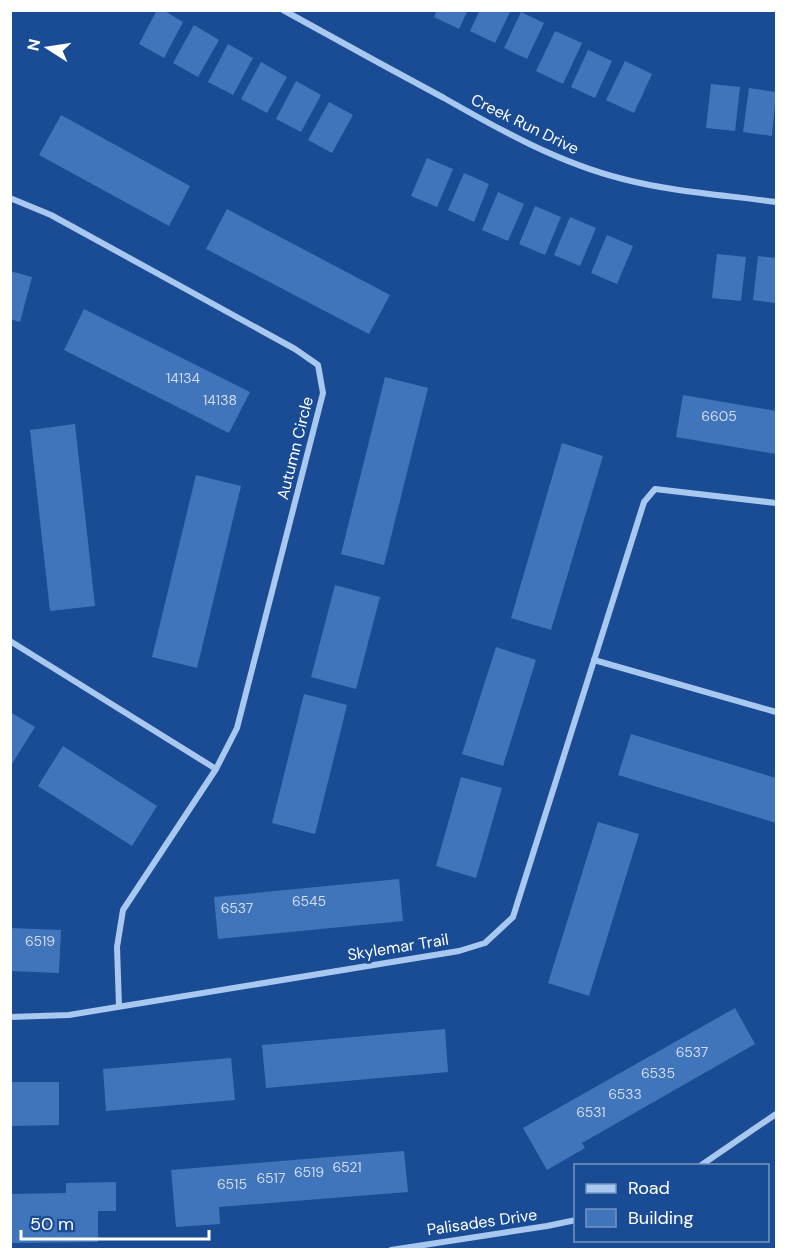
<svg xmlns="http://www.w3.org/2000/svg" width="787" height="1260" font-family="'DM Sans',sans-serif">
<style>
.building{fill:#4175bb}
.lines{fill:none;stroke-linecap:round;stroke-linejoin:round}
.minor{stroke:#a9c8f0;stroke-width:6}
.labels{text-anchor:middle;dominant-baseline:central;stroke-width:6;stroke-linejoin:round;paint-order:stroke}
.number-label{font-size:14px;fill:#d0dcee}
.street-label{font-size:16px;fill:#fff;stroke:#194c94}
</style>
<rect width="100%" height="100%" fill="#194c94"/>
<g class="building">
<path d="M157,10H163L183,22L164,58L139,44Z"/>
<path d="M437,10H468L459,29L434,17Z"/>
<path d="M480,10H511L495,43L470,31Z"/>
<path d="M521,12L544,23L527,59L504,48Z"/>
<path d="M194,25L219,40L198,77L173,63Z"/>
<path d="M555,31L582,43L563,84L536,71Z"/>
<path d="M228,44L253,58L233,95L208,82Z"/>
<path d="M588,50L612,61L595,98L571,87Z"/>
<path d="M625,61L652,74L634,113L606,100Z"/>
<path d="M261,62L287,77L267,113L241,99Z"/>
<path d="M296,81L321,95L301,132L276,119Z"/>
<path d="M711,84L740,87L735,131L706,128Z"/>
<path d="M749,88L776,92L772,136L743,132Z"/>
<path d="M329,102L353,115L332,153L308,140Z"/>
<path d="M61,115L190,186L169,226L39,155Z"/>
<path d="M427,158L453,169L437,207L411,196Z"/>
<path d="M464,173L489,184L474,222L448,210Z"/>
<path d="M498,192L524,204L508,241L482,230Z"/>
<path d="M535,206L561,217L545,255L519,244Z"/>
<path d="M227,209L390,295L369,334L206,249Z"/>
<path d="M570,217L596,228L580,266L554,255Z"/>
<path d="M607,235L633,246L617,284L591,273Z"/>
<path d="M717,254L746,257L741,301L712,298Z"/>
<path d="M758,256L776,258V303L753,300Z"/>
<path d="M10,271L32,277L20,322L10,319Z"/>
<path d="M84,309L250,392L229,433L64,350Z"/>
<path d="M385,377L428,388L384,565L341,554Z"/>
<path d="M683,395L776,411V454L676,437Z"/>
<path d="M75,424L95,606L50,611L30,430Z"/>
<path d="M562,443L603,456L551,630L511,618Z"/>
<path d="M196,475L241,486L197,668L152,657Z"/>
<path d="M335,585L380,597L356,689L311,677Z"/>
<path d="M496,647L536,660L503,766L462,754Z"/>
<path d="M304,694L347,705L315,834L272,823Z"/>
<path d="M10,712L35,727L10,767Z"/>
<path d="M631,734L776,778V823L618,775Z"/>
<path d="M63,746L157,806L132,846L38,786Z"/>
<path d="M461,777L502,788L476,878L436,866Z"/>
<path d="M598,822L639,834L589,996L548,983Z"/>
<path d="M399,879L403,921L218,939L214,897Z"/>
<path d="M10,928L61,930L59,973L10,971Z"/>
<path d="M735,1008L755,1044L582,1143L585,1148L547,1170L523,1128Z"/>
<path d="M445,1029L448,1072L266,1088L262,1045Z"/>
<path d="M231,1058L235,1100L106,1111L103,1069Z"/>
<path d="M10,1082H59V1125L10,1126Z"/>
<path d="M404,1151L408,1192L219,1207L220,1224L176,1227L171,1170Z"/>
<path d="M116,1182V1211H98V1242L10,1243V1194L66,1193V1183Z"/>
</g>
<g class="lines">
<g class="minor">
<path d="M283,10C337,40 390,69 444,98C500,130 559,163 623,179C673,192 725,195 776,202"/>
<path d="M10,198L51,215L295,349L318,365L323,393L237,728L216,769L123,910L117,947L119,1006"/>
<path d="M10,641L216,769"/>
<path d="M594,660L776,712"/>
<path d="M10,1017L69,1015L459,951L485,943L513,917L644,502L655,489L776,503"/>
<path d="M700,1166L776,1114"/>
<path d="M391,1250L547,1226L576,1220"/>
</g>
</g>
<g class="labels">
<g class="number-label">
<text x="183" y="378">14134</text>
<text x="220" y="400">14138</text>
<text x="719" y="416">6605</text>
<text x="309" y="901">6545</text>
<text x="237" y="908">6537</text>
<text x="40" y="941">6519</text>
<text x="692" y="1052">6537</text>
<text x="658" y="1073">6535</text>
<text x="625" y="1094">6533</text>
<text x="591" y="1112">6531</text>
<text x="347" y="1167">6521</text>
<text x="309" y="1172">6519</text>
<text x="271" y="1178">6517</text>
<text x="232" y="1184">6515</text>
</g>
<g class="street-label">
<text transform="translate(525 124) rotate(26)">Creek Run Drive</text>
<text transform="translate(295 448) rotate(-76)">Autumn Circle</text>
<text transform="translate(398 947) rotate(-9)">Skylemar Trail</text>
<text transform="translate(482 1222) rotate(-8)">Palisades Drive</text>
</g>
</g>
<rect width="787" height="1260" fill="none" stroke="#ffffff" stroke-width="24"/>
<rect x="574" y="1164" width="195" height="78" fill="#194c94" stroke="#7594bf" stroke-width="1.5"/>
<rect x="586" y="1184" width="30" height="9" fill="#a9c8f0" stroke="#7594bf" stroke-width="1.5"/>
<text x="628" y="1194" font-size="18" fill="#ffffff">Road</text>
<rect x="586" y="1209" width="30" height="18" fill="#4175bb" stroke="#7594bf" stroke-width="1.5"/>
<text x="628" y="1224" font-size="18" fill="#ffffff">Building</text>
<g transform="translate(48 48) rotate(282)" stroke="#194c94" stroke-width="4.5" paint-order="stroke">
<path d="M0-4.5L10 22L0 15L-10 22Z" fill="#ffffff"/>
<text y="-9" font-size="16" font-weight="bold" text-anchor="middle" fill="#ffffff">N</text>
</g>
<path d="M21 1230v9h188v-9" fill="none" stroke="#ffffff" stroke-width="3"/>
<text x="30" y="1230" font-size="18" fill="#ffffff" stroke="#194c94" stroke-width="4.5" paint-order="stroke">50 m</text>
</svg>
